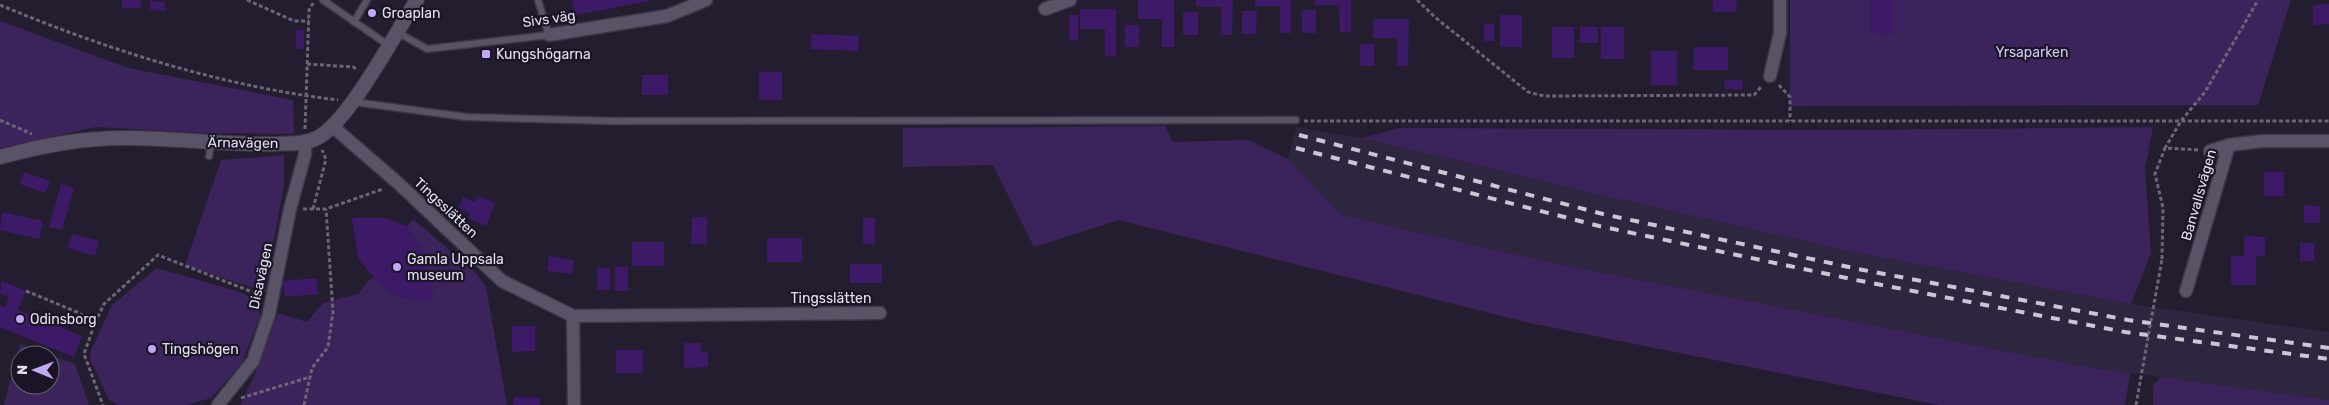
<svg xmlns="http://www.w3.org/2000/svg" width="2329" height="405" font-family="Rubik,sans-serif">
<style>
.built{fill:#2e253e}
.green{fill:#3b245b}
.building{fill:#3d1a68}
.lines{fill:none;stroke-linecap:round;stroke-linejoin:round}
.service-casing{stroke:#3c3746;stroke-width:9}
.minor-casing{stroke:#3c3746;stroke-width:15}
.tertiary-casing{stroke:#3c3746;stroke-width:16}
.path{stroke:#6b6576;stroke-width:3;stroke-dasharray:4 2.5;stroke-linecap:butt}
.service{stroke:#5a5368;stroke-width:6}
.minor{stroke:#5a5368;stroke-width:12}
.tertiary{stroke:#5a5368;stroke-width:14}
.rail{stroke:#cac6d4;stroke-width:4;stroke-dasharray:9 9;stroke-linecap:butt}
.path-bridge{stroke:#6b6576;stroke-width:3;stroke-dasharray:4 2.5;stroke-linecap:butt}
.poi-dot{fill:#c2a8f3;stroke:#1a1426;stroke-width:2}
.labels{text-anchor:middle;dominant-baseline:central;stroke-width:4.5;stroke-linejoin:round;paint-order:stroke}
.poi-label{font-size:14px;fill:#e4e0ed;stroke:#1a1426;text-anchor:start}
.street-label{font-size:14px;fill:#e4e0ed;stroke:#1a1426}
.park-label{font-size:14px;fill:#d4c6f2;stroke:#1a1426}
</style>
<rect width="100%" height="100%" fill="#241d30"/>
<path class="built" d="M1296,127L1363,138L1605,196L1853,252L2131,304L2329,332V400L2087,367L1548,262L1340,215L1288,159Z"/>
<g class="green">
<path d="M1790,0H2291L2258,105L1790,106Z"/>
<path d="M0,21L128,68L293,100L294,134L201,133L96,127L0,148Z"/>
<path d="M1165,126L1173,142L1248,140L1288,159L1341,215L1548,262L2087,367L2130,373L2125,405H1939L1530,323L1119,220L1034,247L993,165L903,167V128Z"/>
<path d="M2153,127L2145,168L2151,253L2131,304L1853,252L1605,196L1363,138L1399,128L1848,130Z"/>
<path d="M284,155V184L265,292L185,265L221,160Z"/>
<path d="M413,219L477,274L486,287L507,405H240L256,372L278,313L307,322L323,303L358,294L368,281L374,278C397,298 404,299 434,299L423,250L407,226Z"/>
<path d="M157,268L237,291L258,300L260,316L242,363L211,398L186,405H119L109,400L90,359L91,350L112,305Z"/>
<path d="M20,344L50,355H20V385H50V355L75,364L89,405H4Z"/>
<path d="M2161,377L2329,400V405H2153V386Z"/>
</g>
<g class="building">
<rect x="122" y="0" width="19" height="8"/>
<path d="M572,0H649V1L575,15Z"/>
<path d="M1138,0H1174V47H1162V19H1138Z"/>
<path d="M1196,0H1233L1232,35H1221V7H1196Z"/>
<path d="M1255,0H1291V33H1280V6H1255Z"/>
<path d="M1315,0H1351V32H1340L1339,5H1315Z"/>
<path d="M1713,0H1737L1736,12H1713Z"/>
<path d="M1870,0H1893V34L1870,33Z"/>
<path d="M150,1L165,2V11L150,10Z"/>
<path d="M2329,4V24L2313,25V5Z"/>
<path d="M1080,9H1116V56H1105V29H1080Z"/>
<rect x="1302" y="10" width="14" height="23"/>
<path d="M1242,11H1257L1256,34H1242Z"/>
<rect x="1183" y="12" width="15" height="23"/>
<rect x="1069" y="15" width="9" height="25"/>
<rect x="1500" y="15" width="22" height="32"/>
<path d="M1373,19H1409L1408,66H1397V38H1373Z"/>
<rect x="1484" y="24" width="10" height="17"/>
<rect x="1125" y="25" width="14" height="22"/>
<rect x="1552" y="27" width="22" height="31"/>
<rect x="1580" y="27" width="18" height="16"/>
<rect x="1601" y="27" width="23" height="32"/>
<rect x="296" y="30" width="8" height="19"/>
<path d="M811,34L859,36L858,51L811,49Z"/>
<rect x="1360" y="44" width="14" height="22"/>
<path d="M1694,47H1728V70H1693Z"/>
<rect x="1651" y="51" width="26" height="34"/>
<rect x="759" y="72" width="23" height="28"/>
<rect x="642" y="75" width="26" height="20"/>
<path d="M1724,80H1743L1742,89H1725Z"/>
<path d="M24,172L50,181L45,193L20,184Z"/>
<rect x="2264" y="172" width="20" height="24"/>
<path d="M61,184L74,188L62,230L49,227Z"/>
<path d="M478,196L495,203L486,226L468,218L470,213L458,208L463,197L475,202Z"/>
<path d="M2304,205L2320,206V223H2304Z"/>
<path d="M2,212L43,221L39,239L0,230Z"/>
<path d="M692,217H707V244H691Z"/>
<path d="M352,218H385L407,226L423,250L434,299H415L393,294L374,278L358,258Z"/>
<rect x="863" y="218" width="12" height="26"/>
<path d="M72,234L99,241L95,256L68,248Z"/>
<path d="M2244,236L2265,237V256H2256V285H2231V256H2244Z"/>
<rect x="767" y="238" width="35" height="24"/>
<rect x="632" y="242" width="32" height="24"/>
<rect x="2300" y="243" width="14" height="18"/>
<path d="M549,256L574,260L572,274L547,271Z"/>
<rect x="850" y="264" width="32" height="19"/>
<rect x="615" y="267" width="13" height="24"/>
<rect x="597" y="268" width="13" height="22"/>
<path d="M317,278L318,294L285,297L283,281Z"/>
<path d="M2,281L26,291L18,310L82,336L74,357L0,327V305L5,307L9,297L0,294Z"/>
<path d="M512,326H535V351L512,352Z"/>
<path d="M684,343H701V352H708V367L684,368Z"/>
<rect x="616" y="350" width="27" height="23"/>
<path d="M514,397L540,398V405H513Z"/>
</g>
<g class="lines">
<defs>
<g id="service">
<path d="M323,0L388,45"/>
<path d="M354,22L367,0"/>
<path d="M397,32L427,49L549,35L538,0"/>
<path d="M354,102L466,117L612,121L1296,120"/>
<path d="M209,156L211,143"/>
</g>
<g id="minor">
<path d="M1045,9L1070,0"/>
<path d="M549,35L667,16L706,0"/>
<path d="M1770,76L1780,33V0"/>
<path d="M332,126L398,183L502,281L573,316L880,313"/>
<path d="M2210,151L2229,145"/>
<path d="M2186,291L2229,145L2262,141H2329"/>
<path d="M573,316L574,405"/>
<path d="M218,405L253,361L269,314L290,209L305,154V142"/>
</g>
<path id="tertiary" d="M0,157C45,145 81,138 127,138C176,138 223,145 272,144C287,143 303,145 317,138C349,122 395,33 417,0"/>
</defs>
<use href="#service" class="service-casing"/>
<use href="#minor" class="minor-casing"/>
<use href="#tertiary" class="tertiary-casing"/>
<g class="path">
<path d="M247,0L294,21H309"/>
<path d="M1417,0L1436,18L1528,92L1544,96L1754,95L1761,87"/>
<path d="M0,5C108,50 221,86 338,100"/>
<path d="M307,64L353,67L358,70"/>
<path d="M1779,85L1790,97V121"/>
<path d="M0,120L32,134"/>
<path d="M1304,121H2329"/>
<path d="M305,129L309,10L313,3"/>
<path d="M2198,150L2165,148L2181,121L2205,92L2258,0"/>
<path d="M303,209H326L383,189"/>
<path d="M313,209L326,159L322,150"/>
<path d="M2162,259L2163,208L2155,174L2165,148"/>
<path d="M26,291L77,312L95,323L84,354L103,405"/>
<path d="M95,323L104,304L158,255L260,295"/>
<path d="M241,398L310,377"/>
<path d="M304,405L312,368L328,347L333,312L326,209"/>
</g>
<use href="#service" class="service"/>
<use href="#minor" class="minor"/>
<use href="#tertiary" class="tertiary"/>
<g class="rail">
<path d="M1299,135L1603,214L1858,269L2128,320L2329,348"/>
<path d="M1296,148L1599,226L1856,280L2125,332L2329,359"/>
</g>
<path class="path-bridge" d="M2136,405L2162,259"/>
</g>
<g class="poi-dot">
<circle cx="372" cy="13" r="5"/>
<rect x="481" y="49" width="10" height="10" rx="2.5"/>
<circle cx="397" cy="267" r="5"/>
<circle cx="20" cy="319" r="5"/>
<circle cx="152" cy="349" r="5"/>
</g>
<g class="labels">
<g class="poi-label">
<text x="382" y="13">Groaplan</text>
<text x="496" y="54">Kungshögarna</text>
<text x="407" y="259">Gamla Uppsala<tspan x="407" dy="16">museum</tspan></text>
<text x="30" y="319">Odinsborg</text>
<text x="162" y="349">Tingshögen</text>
</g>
<g class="street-label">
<text transform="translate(549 19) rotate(-8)">Sivs väg</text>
<text transform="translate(243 143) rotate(1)">Ärnavägen</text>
<text transform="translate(2199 195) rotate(-74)">Banvallsvägen</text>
<text transform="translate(446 208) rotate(43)">Tingsslätten</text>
<text transform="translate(261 276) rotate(-78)">Disavägen</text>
<text x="831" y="298">Tingsslätten</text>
</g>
<g class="park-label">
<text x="2032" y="52">Yrsaparken</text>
</g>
</g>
<g transform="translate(35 370) rotate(271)"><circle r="24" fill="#1a1426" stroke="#6b6676"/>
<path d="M0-4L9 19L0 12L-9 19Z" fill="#c2a8f3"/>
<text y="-8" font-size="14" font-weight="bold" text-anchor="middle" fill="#e4e0ed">N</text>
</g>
</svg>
